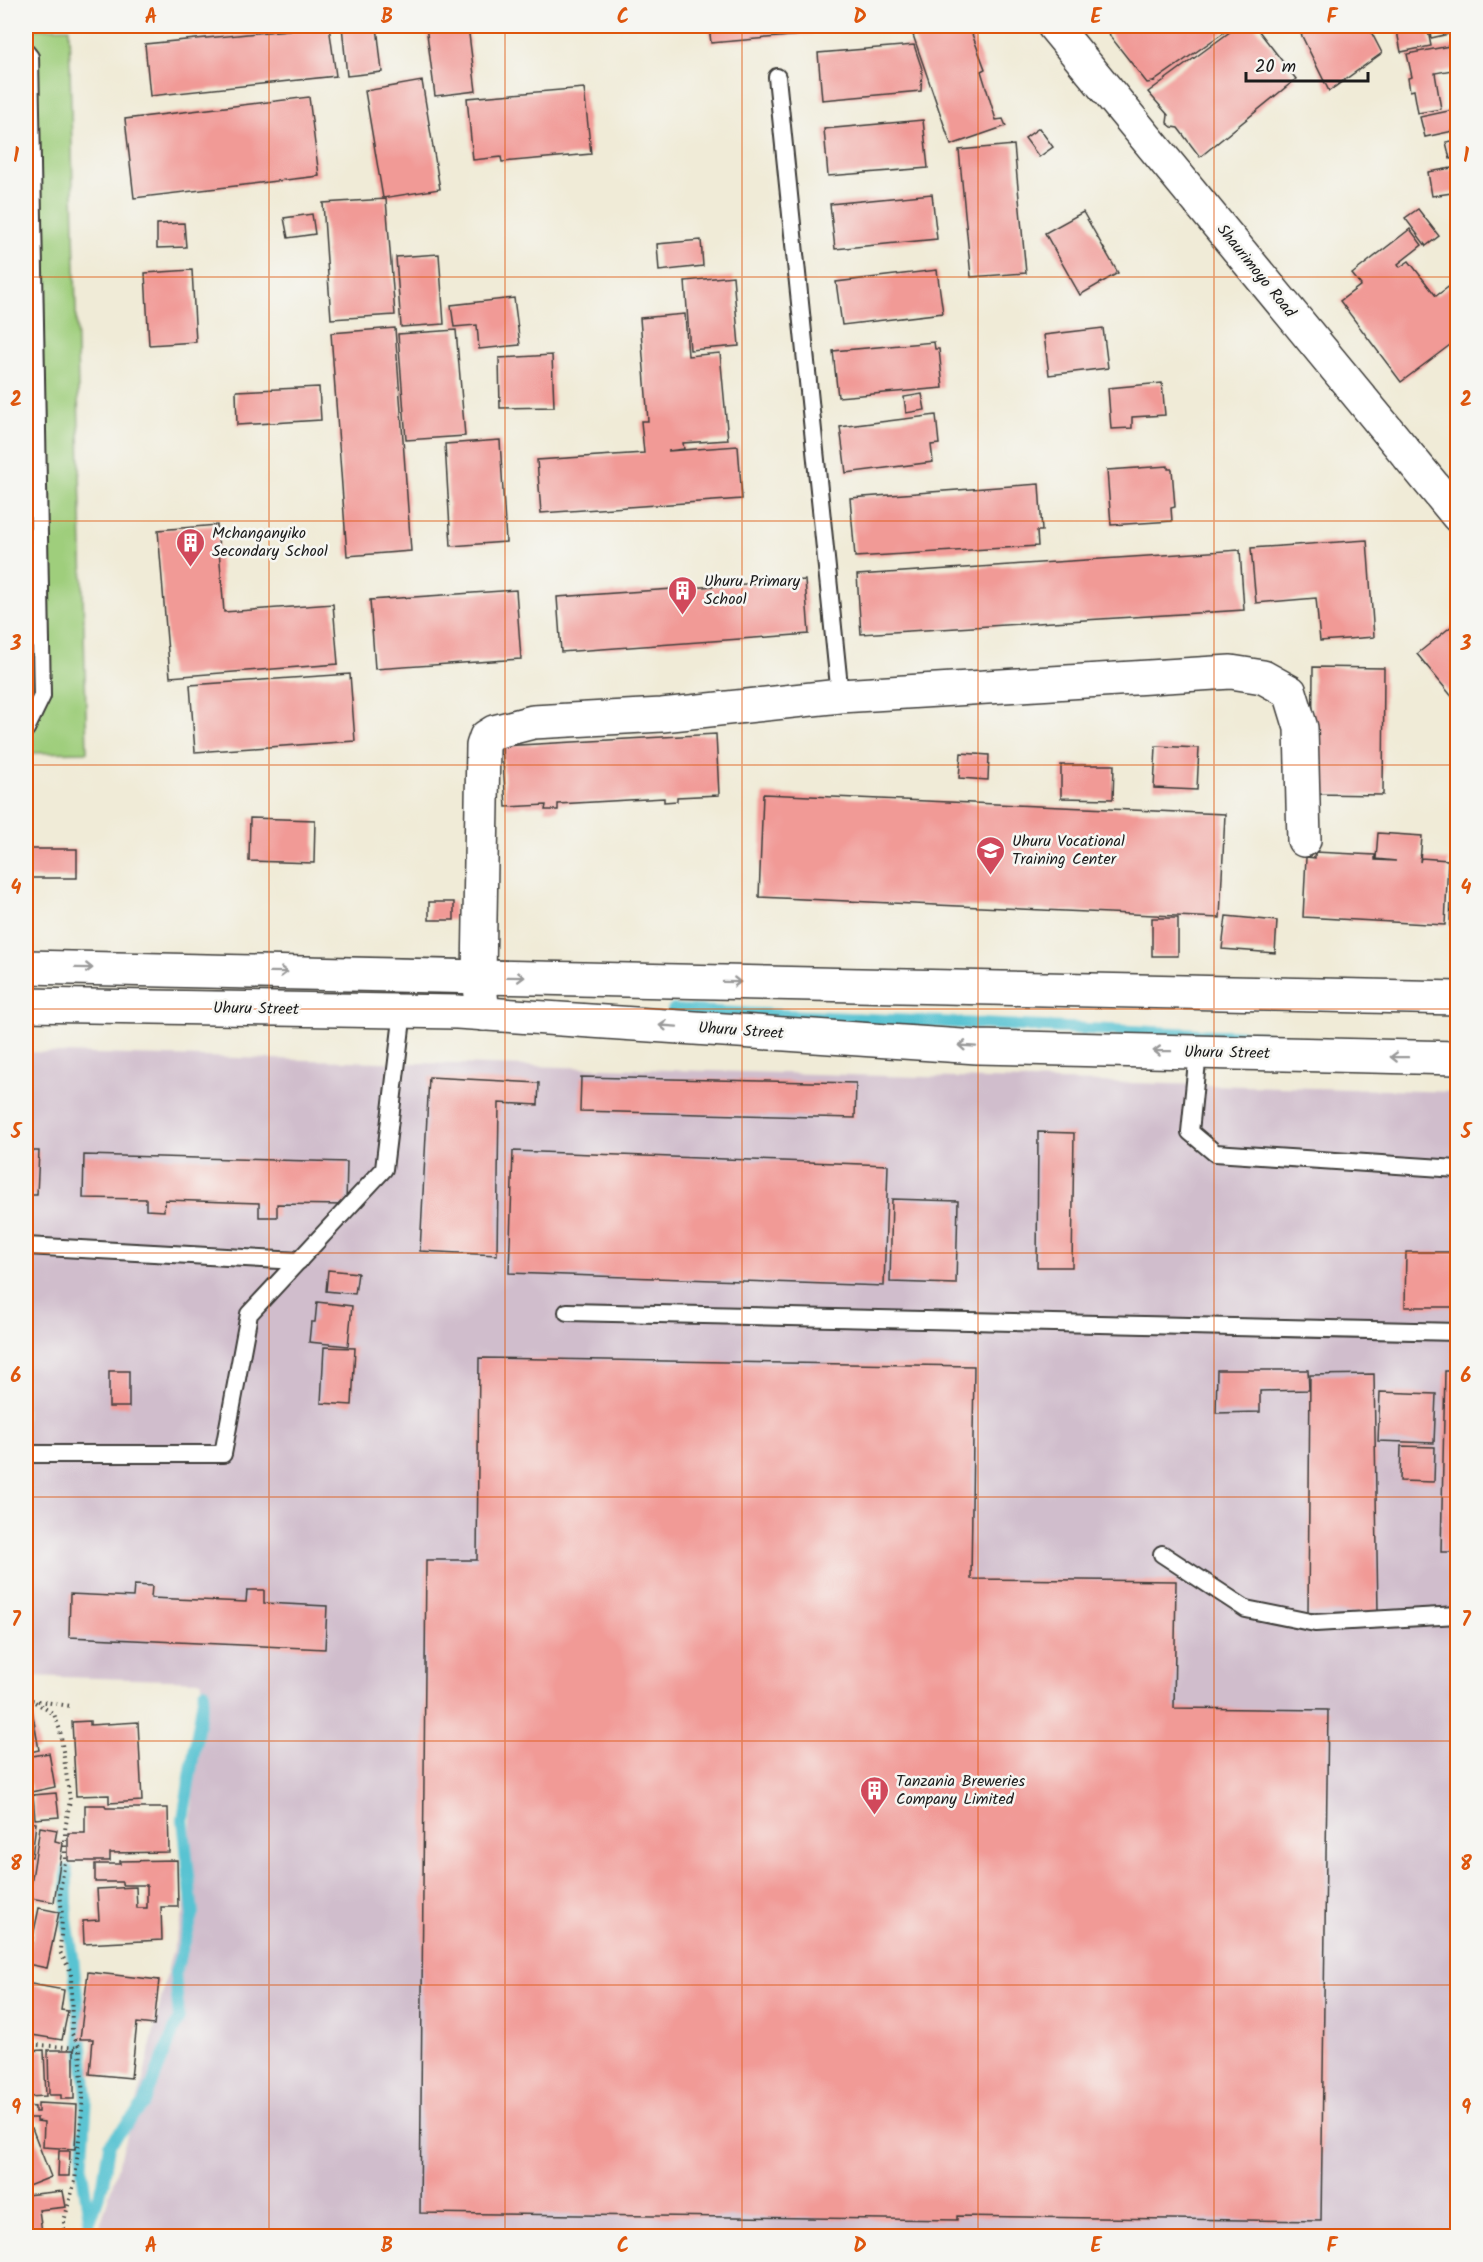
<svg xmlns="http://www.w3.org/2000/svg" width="1483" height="2262" font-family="Kalam,sans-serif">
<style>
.industrial{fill:#d0bdcc}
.green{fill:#9fce7c;stroke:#5e754c;stroke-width:1.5}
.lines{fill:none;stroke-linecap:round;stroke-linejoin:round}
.stream{stroke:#58c3d2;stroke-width:12}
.building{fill:#f19a96}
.lane-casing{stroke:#3c3b38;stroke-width:20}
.street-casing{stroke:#3c3b38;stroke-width:36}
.secondary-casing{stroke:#3c3b38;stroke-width:36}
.path{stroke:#3c3b38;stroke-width:4;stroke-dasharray:1.5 4.5;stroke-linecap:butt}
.lane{stroke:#fff;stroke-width:16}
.street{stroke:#fff;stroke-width:33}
.secondary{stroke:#fff;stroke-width:33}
.oneway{stroke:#999}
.grid{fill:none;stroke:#de560d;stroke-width:1.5;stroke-opacity:0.55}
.labels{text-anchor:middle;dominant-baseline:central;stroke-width:5;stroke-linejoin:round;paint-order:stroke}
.street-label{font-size:16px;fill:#1c1c1c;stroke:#f6f6f2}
.poi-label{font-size:16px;fill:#1c1c1c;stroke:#f6f6f2;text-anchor:start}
.neatline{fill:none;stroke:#de560d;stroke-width:2}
.grid-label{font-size:20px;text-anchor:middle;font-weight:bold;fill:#de560d}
</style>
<rect width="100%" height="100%" fill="#f6f6f2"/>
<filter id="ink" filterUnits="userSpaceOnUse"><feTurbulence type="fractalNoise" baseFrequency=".0167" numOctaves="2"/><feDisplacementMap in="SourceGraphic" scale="12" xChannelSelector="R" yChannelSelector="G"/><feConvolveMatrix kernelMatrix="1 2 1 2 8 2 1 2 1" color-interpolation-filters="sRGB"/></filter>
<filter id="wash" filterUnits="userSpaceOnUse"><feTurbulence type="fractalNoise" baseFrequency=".008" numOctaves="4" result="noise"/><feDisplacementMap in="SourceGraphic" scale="24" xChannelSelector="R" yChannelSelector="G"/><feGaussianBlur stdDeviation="1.35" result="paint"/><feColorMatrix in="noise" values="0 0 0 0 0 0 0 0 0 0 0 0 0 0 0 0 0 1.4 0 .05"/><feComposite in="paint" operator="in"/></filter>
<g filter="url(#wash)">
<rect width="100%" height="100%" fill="#f0ebd7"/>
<path class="industrial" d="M26,1052L1457,1092V2236H97L141,2089L170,1959L184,1912L202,1681L26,1676Z"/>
<path class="green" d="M69,28L87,752L26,753V29Z"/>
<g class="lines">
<g class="stream">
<path d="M673,1010L1264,1037"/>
<path d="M67,1870V1920L73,1957L87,2097L82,2171L89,2218"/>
<path d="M85,2236L103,2184L109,2145L144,2104L179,2018L175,1973L193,1915L183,1819L204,1692"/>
</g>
</g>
<g id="blocks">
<g class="building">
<path d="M329,26L336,76L150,96L145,44Z"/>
<path d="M342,26H377L382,72L347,76Z"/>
<path d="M426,26H468L476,91L435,96Z"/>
<path d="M709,26H812L813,34L711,43Z"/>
<path d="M939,26H969L985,69L981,71L996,120L1003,119L1006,126L951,145L913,35Z"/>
<path d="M1113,26H1233L1153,82L1147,83L1110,36L1109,32Z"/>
<path d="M1238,26H1255L1296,79L1200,157L1178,128L1172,127L1167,123L1168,115L1148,92Z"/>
<path d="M1297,26H1368L1382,53L1329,91Z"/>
<path d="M1396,26H1427L1431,46L1401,52Z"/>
<path d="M1429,26H1458V32L1431,38Z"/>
<path d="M914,45L922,69L921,91L822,100L818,53Z"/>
<path d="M1455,45L1458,69L1435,73L1441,109L1418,113L1414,90L1410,91L1408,78L1412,77L1407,54Z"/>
<path d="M422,81L440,189L383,198L365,91Z"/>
<path d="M584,88L591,154L502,162L501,157L473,160L467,98Z"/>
<path d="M309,97L319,176L134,198L125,119Z"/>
<path d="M1458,109V130L1425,137L1420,117Z"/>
<path d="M923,120L928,168L828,176L824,129Z"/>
<path d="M1039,128L1053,147L1039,157L1025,138Z"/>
<path d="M1458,140V158L1450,159L1446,142Z"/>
<path d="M1014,145L1026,273L971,277L959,150Z"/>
<path d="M1458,167V192L1432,196L1428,172Z"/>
<path d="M932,194L937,239L835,249L830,204Z"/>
<path d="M386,199L395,315L331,319L323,203Z"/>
<path d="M1418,209L1439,236L1426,246L1405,218Z"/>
<path d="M1083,212L1118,273L1080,295L1045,233Z"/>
<path d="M312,214L315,234L288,238L284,218Z"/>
<path d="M184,223L186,247L157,248V224Z"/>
<path d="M1410,229L1422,245L1398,264L1400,267L1409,261L1436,296L1458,280V339L1401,382L1340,301L1361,285L1352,274Z"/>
<path d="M701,240L703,266L659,271L657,244Z"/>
<path d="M439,254L444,324L401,327L396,257Z"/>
<path d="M192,270L196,342L149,345L145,273Z"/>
<path d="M937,270L943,313L842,325L836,282Z"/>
<path d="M733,276L739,346L690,350L685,281Z"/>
<path d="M514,298L520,345L479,349L477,325L454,327L451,305Z"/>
<path d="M685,314L688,356L720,353L728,440L683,443L684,449L668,451L738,446L742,499L541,513L537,460L644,453L641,421H648L640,318Z"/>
<path d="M395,328L411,551L347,556L331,333Z"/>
<path d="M1103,328L1108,368L1049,375L1044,335Z"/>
<path d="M456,330L465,436L406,440L398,334Z"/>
<path d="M934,342L935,349H939L943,388L838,397L833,351Z"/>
<path d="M552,355L554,407L500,408L499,358Z"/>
<path d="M1162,383L1165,415L1132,417V428L1111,429L1108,388Z"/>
<path d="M319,387L321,420L237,425L236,391Z"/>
<path d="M922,394L925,410L906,413L904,397Z"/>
<path d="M936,415L939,444L931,445L933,462L846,473L840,427Z"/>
<path d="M500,440L506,542L451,546L445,444Z"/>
<path d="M1168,466V469H1172L1175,507L1171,508L1172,521L1111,525L1107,470Z"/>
<path d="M1039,484L1042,531H1037L1038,546L855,557L850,498Z"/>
<path d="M217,525L224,612L333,604L338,664L170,677L158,530Z"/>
<path d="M1367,540L1374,637L1320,641L1316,598L1256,603L1251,548Z"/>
<path d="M1240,550L1244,610L861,634L857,575Z"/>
<path d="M805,580L809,634L561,652L557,597Z"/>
<path d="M516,590L521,659L375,669L370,600Z"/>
<path d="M1458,621V704L1417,654Z"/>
<path d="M1313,667L1384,668L1383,795L1312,794Z"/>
<path d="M350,674L355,741L195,752L190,685Z"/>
<path d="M716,734L719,795L677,797V801L664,802V798L558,804V810H545L546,805L506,807L502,746Z"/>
<path d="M1156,746L1199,748L1197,790L1154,788Z"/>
<path d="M961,753L989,755L988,780L959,778Z"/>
<path d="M1061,765H1114L1113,799L1061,798Z"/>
<path d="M763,794L1225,814L1220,918L759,897Z"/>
<path d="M250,818L315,820L314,863L249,861Z"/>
<path d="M1378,833L1422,836L1420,862L1421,858L1448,860L1445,925L1303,917L1306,857L1315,858V852L1375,855V860L1396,861L1376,859Z"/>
<rect x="26" y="849" width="51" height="29"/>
<path d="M1452,859H1458V926H1450Z"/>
<rect x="429" y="902" width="25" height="18"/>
<path d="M1226,916L1277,921L1275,953L1222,949Z"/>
<rect x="1152" y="918" width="26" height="38"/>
<path d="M429,1077L539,1083L538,1105L499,1103L497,1255L420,1251Z"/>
<path d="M581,1077L856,1083L855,1118L580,1111Z"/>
<path d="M1038,1132L1074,1133L1072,1267H1037Z"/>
<path d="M26,1151H39L37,1195H26Z"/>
<path d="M513,1151L888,1165L884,1286L509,1273Z"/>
<path d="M84,1155L347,1162L346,1205L277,1204V1217H259V1203L165,1200L164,1211L146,1210V1199L83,1198Z"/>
<path d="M892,1199L958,1201L956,1284L890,1282Z"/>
<path d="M1406,1252H1458V1307H1405Z"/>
<path d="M328,1270L358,1273L355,1294L326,1291Z"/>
<path d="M317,1302L352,1306L348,1346L309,1342L311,1322H315Z"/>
<path d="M324,1347L355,1348L352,1405L321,1403Z"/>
<path d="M479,1358L974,1366L971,1579L1176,1581L1174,1708L1328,1710L1321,2221L957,2216V2220L420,2213L426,1560H477Z"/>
<path d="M1217,1370H1308L1309,1390L1260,1391V1412L1216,1413Z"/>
<rect x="109" y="1371" width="20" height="36"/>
<path d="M1445,1371H1458V1552H1441Z"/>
<path d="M1374,1374L1378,1612L1308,1613L1310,1375Z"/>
<path d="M1380,1392L1436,1394L1434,1443L1378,1441Z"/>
<path d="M1401,1446L1435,1447L1434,1482L1400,1481Z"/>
<path d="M134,1585L152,1586L151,1598L246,1602L247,1590H264V1603L327,1606L325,1649L69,1637L70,1594L133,1597Z"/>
<path d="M31,1704L39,1750L26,1753V1705Z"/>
<path d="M90,1721V1725L138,1722L142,1801L109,1803V1795L76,1796L72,1722Z"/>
<path d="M49,1753L55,1787L31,1792L26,1757Z"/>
<path d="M56,1793L59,1817L35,1819L33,1795Z"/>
<path d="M85,1805H105L106,1808H168L169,1852L110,1853V1861H68V1833H85Z"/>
<path d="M26,1821L36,1823L32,1857L26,1856Z"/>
<path d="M40,1827L57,1830L55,1841L63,1843L54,1902L29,1898Z"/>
<path d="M177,1860L178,1907H161L162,1940L84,1944L83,1921L99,1920L97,1889L136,1887L137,1908H147V1885H122V1882H95V1864H120V1861Z"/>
<path d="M39,1908L59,1912L47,1968L27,1964Z"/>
<path d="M26,1940L31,1941L27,1961H26Z"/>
<path d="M88,1972L159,1980L154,2025L137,2023L131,2078L90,2074L93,2039H80Z"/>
<path d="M26,1983L64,1990L61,2010L68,2011L62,2040L26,2034Z"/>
<path d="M44,2050L46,2096L26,2097V2051Z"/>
<path d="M48,2050H74V2099H61V2095H49Z"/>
<path d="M38,2103L77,2105L75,2149L43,2147L44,2122L37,2121V2118H26V2106L35,2107V2112H38Z"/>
<path d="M32,2128L51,2177L26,2187V2130Z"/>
<path d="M59,2151H70L69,2176H58Z"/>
<path d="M63,2191L66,2207L39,2210L42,2232L30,2234V2236H26V2195Z"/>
</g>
</g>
</g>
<g filter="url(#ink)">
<use href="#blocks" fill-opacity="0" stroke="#3c3b38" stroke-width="1.5"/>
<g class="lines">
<defs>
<g id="lane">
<path d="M26,52L30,57L42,696L26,729"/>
<path d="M777,77L840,696"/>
<path d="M1198,1052L1190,1132L1215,1153L1458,1169"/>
<path d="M26,1246L299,1261"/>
<path d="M567,1312L1458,1332"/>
<path d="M26,1454H223L249,1314L384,1169L403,1011"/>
<path d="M1162,1554L1246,1609L1315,1623L1458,1615"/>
</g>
<g id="street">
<path d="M1054,26L1458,516"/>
<path d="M483,1014L479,976L483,746L486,737L494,732L533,722L662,715L840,696L1231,672L1263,677L1290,692L1301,728L1304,840"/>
</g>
<g id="secondary">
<path d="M26,967L1458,998"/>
<path d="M26,1005L457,1012L977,1047L1458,1058"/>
</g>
</defs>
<use href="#lane" class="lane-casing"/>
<use href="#street" class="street-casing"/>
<use href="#secondary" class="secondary-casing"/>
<g class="path">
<path d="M26,1699L70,1706"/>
<path d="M30,1699L54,1714L60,1730L70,1800L65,1830V1862L60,1891L62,1916L60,1952L71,1972L72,2034L80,2048L83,2099L75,2181L64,2221V2236"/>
<path d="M26,2044L79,2048"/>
</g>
<use href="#lane" class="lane"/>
<use href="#street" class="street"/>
<use href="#secondary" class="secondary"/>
</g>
<defs><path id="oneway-shaft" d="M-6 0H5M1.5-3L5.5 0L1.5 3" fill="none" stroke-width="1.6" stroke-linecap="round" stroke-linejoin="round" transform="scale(1.5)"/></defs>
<g class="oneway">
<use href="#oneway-shaft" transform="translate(84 968) rotate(1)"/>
<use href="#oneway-shaft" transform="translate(279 972) rotate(1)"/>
<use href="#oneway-shaft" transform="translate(516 977) rotate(1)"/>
<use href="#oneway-shaft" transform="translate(732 982) rotate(1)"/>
<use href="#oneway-shaft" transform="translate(668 1026) rotate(-176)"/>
<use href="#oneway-shaft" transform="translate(967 1046) rotate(-176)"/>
<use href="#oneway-shaft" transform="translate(1162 1051) rotate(-179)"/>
<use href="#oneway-shaft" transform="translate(1399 1057) rotate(-179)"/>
</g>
</g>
<path class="grid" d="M269,26V2236M505,26V2236M742,26V2236M978,26V2236M1214,26V2236M26,277H1458M26,521H1458M26,765H1458M26,1009H1458M26,1253H1458M26,1497H1458M26,1741H1458M26,1985H1458"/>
<defs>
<symbol id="building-pin" viewBox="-11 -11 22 30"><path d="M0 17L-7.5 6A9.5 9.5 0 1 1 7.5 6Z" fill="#d1495b" stroke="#f6f6f2"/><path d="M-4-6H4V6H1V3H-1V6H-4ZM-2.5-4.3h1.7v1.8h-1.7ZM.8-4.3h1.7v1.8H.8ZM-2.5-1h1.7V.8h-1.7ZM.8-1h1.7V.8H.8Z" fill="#fff"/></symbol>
<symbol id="school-pin" viewBox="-11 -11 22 30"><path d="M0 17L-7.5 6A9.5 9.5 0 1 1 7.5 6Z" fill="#d1495b" stroke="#f6f6f2"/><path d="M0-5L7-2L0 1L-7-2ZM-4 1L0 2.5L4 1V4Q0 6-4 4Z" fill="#fff"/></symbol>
</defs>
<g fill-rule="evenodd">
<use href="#building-pin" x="174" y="526" width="33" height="45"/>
<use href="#building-pin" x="666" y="574" width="33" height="45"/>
<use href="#school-pin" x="974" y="834" width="33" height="45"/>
<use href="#building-pin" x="858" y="1774" width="33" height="45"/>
</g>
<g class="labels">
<g class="street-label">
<text transform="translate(1256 271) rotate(51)">Shaurimoyo Road</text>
<text transform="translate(256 1009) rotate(1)">Uhuru Street</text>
<text transform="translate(741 1031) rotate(4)">Uhuru Street</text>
<text transform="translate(1227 1053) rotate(1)">Uhuru Street</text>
</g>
<g class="poi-label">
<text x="212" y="533">Mchanganyiko<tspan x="212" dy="18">Secondary School</tspan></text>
<text x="704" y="581">Uhuru Primary<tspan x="704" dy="18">School</tspan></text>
<text x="1012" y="841">Uhuru Vocational<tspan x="1012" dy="18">Training Center</tspan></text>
<text x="896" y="1781">Tanzania Breweries<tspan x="896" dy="18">Company Limited</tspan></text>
</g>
</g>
<rect width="1483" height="2262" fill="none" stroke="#f6f6f2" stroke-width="66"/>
<path d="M1246 72v9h122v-9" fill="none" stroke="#1c1c1c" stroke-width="3"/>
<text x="1255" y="72" font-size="18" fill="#1c1c1c" stroke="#f6f6f2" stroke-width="4.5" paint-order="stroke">20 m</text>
<rect x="33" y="33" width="1417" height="2196" class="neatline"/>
<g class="grid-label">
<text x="151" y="23">A</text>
<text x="387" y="23">B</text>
<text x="623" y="23">C</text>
<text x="860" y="23">D</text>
<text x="1096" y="23">E</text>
<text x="1332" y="23">F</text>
<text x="16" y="162">1</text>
<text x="1466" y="162">1</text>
<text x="16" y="406">2</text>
<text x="1466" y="406">2</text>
<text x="16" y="650">3</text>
<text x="1466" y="650">3</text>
<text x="16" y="894">4</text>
<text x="1466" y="894">4</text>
<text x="16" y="1138">5</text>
<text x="1466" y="1138">5</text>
<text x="16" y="1382">6</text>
<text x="1466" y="1382">6</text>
<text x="16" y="1626">7</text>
<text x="1466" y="1626">7</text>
<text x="16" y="1870">8</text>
<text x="1466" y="1870">8</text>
<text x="16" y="2114">9</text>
<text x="1466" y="2114">9</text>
<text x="151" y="2252">A</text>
<text x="387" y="2252">B</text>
<text x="623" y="2252">C</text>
<text x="860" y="2252">D</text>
<text x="1096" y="2252">E</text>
<text x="1332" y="2252">F</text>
</g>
</svg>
